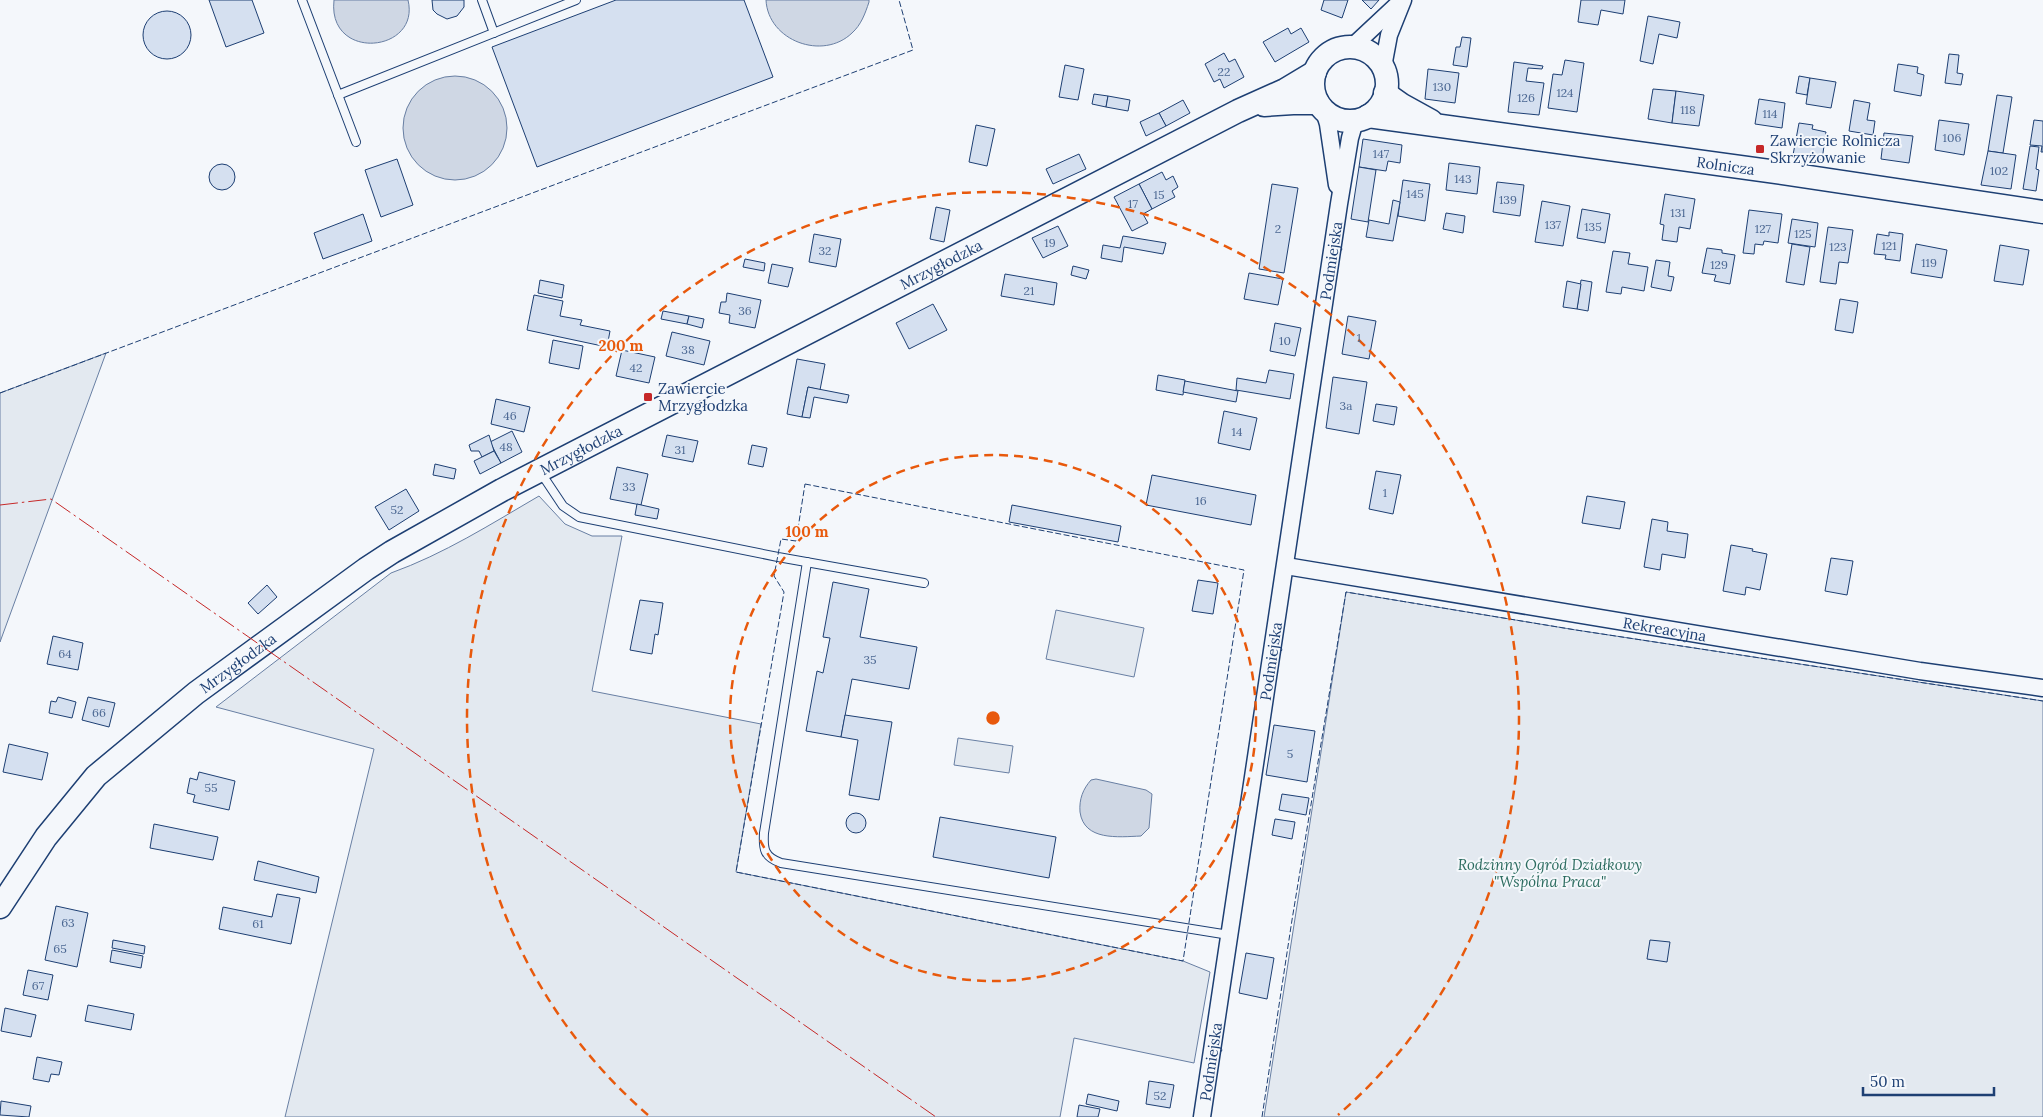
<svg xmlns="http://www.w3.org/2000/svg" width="2043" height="1117" font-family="Lora,serif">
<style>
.green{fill:#e3e9f0;stroke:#687fa3}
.water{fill:#cfd7e4;stroke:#687fa3}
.building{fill:#d5e0f0;stroke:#1d3f73}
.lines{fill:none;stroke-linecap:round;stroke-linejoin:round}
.lane-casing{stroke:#1d3f73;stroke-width:10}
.street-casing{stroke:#1d3f73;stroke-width:19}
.secondary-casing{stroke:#1d3f73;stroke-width:25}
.lane{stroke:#f4f7fb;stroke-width:8}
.street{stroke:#f4f7fb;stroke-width:16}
.secondary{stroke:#f4f7fb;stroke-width:22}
.fence{stroke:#1d3f73;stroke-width:1;stroke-dasharray:6 2.5;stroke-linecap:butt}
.power{stroke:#c62828;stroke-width:1;stroke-dasharray:18 4 2.5 4;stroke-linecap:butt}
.ring{fill:none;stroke:#e8590c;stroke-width:2.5;stroke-dasharray:9 6}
.poi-dot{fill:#c62828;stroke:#f4f7fb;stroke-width:2}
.labels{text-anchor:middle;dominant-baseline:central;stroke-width:4;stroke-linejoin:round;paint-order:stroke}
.number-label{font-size:12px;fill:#4b6792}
.poi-label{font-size:15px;fill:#1d3f73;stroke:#f4f7fb;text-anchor:start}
.street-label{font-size:15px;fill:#1d3f73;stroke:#f4f7fb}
.park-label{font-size:15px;font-style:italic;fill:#2c6c60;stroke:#f4f7fb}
.centre{fill:#e8590c;stroke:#f4f7fb;stroke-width:2.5}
.ring-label{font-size:15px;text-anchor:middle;font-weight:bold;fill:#e8590c;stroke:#f4f7fb;stroke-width:4;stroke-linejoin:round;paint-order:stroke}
</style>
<rect width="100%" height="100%" fill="#f4f7fb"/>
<g class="green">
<path d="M106,353L0,642V393Z"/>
<path d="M539,496L565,524L592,536H622L592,691L761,724L736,872L1183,961L1210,972L1194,1063L1074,1038L1060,1117H285L374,749L216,707L391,573C444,554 491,524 539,496Z"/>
<path d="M1346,592L1576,630L2043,701V1117H1264Z"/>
<path d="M1056,610L1144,628L1134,677L1046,659Z"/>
<path d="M958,738L1013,746L1009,773L954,765Z"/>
</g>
<g class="water">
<path d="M334,0H408C421,53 327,62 334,0Z"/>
<path d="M766,0H869V2C865,14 861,25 852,33C823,61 768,41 766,0Z"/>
<circle cx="455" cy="128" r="52"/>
<path d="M1096,779L1146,790L1152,794L1149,828L1141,836C1118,837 1084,841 1080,812C1079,799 1083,789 1091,780Z"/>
</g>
<g class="building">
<path d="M209,0H252L264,33L226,47Z"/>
<path d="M432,0H464V7L457,16L447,19L437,14L433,10Z"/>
<path d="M616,0H744L773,77L537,167L492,47Z"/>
<path d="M1324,0H1348L1342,18L1321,10Z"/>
<path d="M1362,0H1379L1371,9Z"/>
<path d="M1581,0H1625L1623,14L1601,10L1598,25L1578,22Z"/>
<circle cx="167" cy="35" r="24"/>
<path d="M1648,16L1680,22L1677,38L1659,34L1653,64L1640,61Z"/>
<path d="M1288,28L1291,34L1301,28L1309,42L1275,62L1263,42Z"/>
<path d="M1462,37L1471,38L1467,67L1453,65L1456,47H1460Z"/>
<path d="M1224,53L1229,62L1235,59L1244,77L1224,88L1220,79L1214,82L1205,64Z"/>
<path d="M1949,54L1959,55L1957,73L1963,74L1961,85L1945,83Z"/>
<path d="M1565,60L1584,63L1577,112L1548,108L1553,74L1562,75Z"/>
<path d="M1514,62L1543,66L1542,69L1528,68L1526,81L1544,83L1539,115L1508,112Z"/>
<path d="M1898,64L1918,67L1917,73L1924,75L1921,96L1894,91Z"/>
<path d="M1065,65L1084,69L1078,100L1059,97Z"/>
<path d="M1428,69L1459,73L1455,103L1425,99Z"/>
<path d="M1799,76L1810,78L1807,95L1796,93Z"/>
<path d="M1810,78L1836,82L1831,108L1806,104Z"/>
<path d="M1653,89L1676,91L1672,123L1648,119Z"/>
<path d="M1676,91L1704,95L1699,126L1672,123Z"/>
<path d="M1094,94L1108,96L1106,107L1092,104Z"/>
<path d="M1997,95L2012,97L2003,153L1988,151Z"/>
<path d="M1108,96L1130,100L1128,111L1106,107Z"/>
<path d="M1759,99L1785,103L1782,128L1755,124Z"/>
<path d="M1183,100L1190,113L1166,126L1159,113Z"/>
<path d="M1854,100L1870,103L1867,120L1875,121L1873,135L1849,131Z"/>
<path d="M1159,113L1166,126L1146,136L1140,122Z"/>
<path d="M1939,120L1969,124L1964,155L1935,150Z"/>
<path d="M2034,120L2043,121V152H2041L2042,146L2030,145Z"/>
<path d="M1799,123L1813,125L1812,129L1826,132L1822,160L1793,155Z"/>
<path d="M976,125L995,129L987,166L969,162Z"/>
<path d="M1884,133L1913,136L1909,163L1881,159Z"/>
<path d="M1363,139L1402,145L1400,163L1388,161L1386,171L1359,167Z"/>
<path d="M2030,146L2039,147L2036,169L2039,170L2036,191L2023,189Z"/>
<path d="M1988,151L2016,155L2011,189L1981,185Z"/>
<path d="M1079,154L1086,169L1053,184L1046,169Z"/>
<path d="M397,159L413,205L381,217L365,170Z"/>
<path d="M1449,163L1480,167L1477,194L1446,190Z"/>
<circle cx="222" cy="177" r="13"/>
<path d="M1359,167L1376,170L1368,222L1351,219Z"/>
<path d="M1162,172L1166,180L1173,176L1178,187L1172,191L1175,197L1152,209L1139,184Z"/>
<path d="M1403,180L1430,184L1425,221L1398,216Z"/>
<path d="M1497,182L1524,185L1520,216L1493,212Z"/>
<path d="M1139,184L1152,209L1143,214L1148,223L1132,231L1114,197Z"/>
<path d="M1272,184L1298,188L1284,273L1259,269Z"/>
<path d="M1665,194L1695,199L1690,229L1679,227L1677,242L1662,240L1664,225L1660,224Z"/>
<path d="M1393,200L1400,202L1393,241L1366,237L1369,220L1389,224Z"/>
<path d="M1542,201L1570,206L1563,246L1535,242Z"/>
<path d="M936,207L950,210L944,242L930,239Z"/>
<path d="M1582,209L1610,214L1605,243L1577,238Z"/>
<path d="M1749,210L1782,214L1778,243L1764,241L1763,245L1755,244L1754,254L1743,253Z"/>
<path d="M1446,213L1465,216L1463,233L1443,229Z"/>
<path d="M363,214L372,241L323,259L314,233Z"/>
<path d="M1792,219L1818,223L1815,247L1788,243Z"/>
<path d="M1058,226L1068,246L1043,258L1032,238Z"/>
<path d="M1828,227L1853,230L1848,263L1839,262L1836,284L1820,282Z"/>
<path d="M1889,232L1903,234L1900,261L1885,259L1886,255L1874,254L1877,234L1889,236Z"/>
<path d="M814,234L841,239L836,267L809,262Z"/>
<path d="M1123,236L1166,243L1163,254L1124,247L1122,262L1101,258L1103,245L1120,248Z"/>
<path d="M1792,244L1810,247L1804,285L1786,282Z"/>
<path d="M1916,244L1947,250L1942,278L1911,273Z"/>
<path d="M2000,245L2029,250L2023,285L1994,281Z"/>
<path d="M1707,248L1722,250V253L1735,255L1730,284L1714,281L1716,275L1702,273Z"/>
<path d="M1613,251L1630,253L1628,264L1648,267L1644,291L1622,287L1621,294L1606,292Z"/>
<path d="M745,259L765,263L764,271L743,267Z"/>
<path d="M1656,260L1670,262L1668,276L1674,277L1671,291L1651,287Z"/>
<path d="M772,264L793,268L788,287L768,283Z"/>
<path d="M1073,266L1089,270L1086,279L1071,275Z"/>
<path d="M1249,273L1283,279L1278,305L1244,299Z"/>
<path d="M1005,274L1057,283L1054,305L1001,296Z"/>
<path d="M540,280L564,285L562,298L538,293Z"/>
<path d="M1581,280L1592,282L1588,311L1577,309Z"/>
<path d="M1567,281L1581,284L1577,309L1563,307Z"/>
<path d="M727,293L761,300L755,328L729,323L730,315L719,313L721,302H726Z"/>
<path d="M534,295L563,301L560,316L582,320L580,325L610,331L607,347L527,330Z"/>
<path d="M1840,299L1858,302L1853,333L1835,330Z"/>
<path d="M933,304L947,330L909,349L896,323Z"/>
<path d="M663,311L689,316L687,324L661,319Z"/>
<path d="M689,316L704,319L702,328L687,324Z"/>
<path d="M1348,316L1376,321L1369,359L1342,354Z"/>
<path d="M1275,323L1301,328L1295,356L1270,351Z"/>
<path d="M672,332L710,341L704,365L666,356Z"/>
<path d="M553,340L583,346L579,369L549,363Z"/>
<path d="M622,350L655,357L649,383L616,376Z"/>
<path d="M797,359L825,364L820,390L808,387L802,417L787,414Z"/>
<path d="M1269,370L1294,374L1290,399L1236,390L1237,378L1266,383Z"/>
<path d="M1158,375L1185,380L1183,395L1156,390Z"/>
<path d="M1333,377L1367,382L1359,434L1326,428Z"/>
<path d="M1185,381L1238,391L1236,402L1183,392Z"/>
<path d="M808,387L849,395L847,403L814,397L810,418L802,417Z"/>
<path d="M496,399L530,407L524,432L491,424Z"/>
<path d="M1376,404L1397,407L1394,425L1373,421Z"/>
<path d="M1224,411L1257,418L1250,450L1218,443Z"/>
<path d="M512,431L522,452L501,463L490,442Z"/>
<path d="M489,435L494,451L482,457L479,451H471L469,445Z"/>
<path d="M667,435L698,441L693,462L662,456Z"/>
<path d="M752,445L767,448L763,467L748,464Z"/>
<path d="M494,451L501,463L480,474L474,461Z"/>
<path d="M435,464L456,469L454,479L433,475Z"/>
<path d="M617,467L648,474L641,505L610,499Z"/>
<path d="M1376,471L1401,475L1393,514L1369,509Z"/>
<path d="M1152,475L1256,495L1251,525L1146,505Z"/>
<path d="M406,489L419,511L389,530L375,507Z"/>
<path d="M1587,496L1625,502L1620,529L1582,523Z"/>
<path d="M637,504L659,509L657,519L635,515Z"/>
<path d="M1012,505L1121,526L1118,542L1009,522Z"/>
<path d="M1652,519L1668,522L1667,531L1688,534L1685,558L1662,554L1660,570L1644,567Z"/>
<path d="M1731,545L1753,549L1752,551L1767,554L1760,590L1746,587L1745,595L1723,591Z"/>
<path d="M1831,558L1853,561L1847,595L1825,591Z"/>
<path d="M1198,580L1218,583L1213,614L1192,611Z"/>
<path d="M833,582L869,589L860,637L917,647L909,689L852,679L841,737L806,731L817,671L823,673L830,638L823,637Z"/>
<path d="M267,585L277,597L258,614L248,603Z"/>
<path d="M640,600L663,603L658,635L655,634L652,654L630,650Z"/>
<path d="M53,636L83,643L78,670L47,664Z"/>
<path d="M58,697L76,702L72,718L49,713L51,701L56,702Z"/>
<path d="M88,697L115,703L109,727L82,720Z"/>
<path d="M845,715L892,722L879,800L849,795L858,740L841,737Z"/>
<path d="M1274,725L1315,731L1307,782L1266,775Z"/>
<path d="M9,744L48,753L42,780L3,772Z"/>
<path d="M199,772L235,781L229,810L193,802L195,795L187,793L190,778L197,780Z"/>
<path d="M1282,794L1309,798L1306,815L1279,810Z"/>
<circle cx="856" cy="823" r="10"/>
<path d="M940,817L1056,837L1049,878L933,857Z"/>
<path d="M1275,819L1295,822L1292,839L1272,835Z"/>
<path d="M154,824L218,837L213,860L150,848Z"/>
<path d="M258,861L319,877L316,893L254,880Z"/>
<path d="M277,894L300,898L291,944L219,929L223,907L272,917Z"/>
<path d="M56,906L88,913L77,967L45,960Z"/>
<path d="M113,940L145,946L144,954L112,948Z"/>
<path d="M1650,940L1670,942L1667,962L1647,959Z"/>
<path d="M112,950L143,956L141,968L110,962Z"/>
<path d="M1246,953L1274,958L1267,999L1239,993Z"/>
<path d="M28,970L53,975L48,1000L23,995Z"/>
<path d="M88,1005L134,1014L131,1030L85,1021Z"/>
<path d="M5,1008L36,1015L31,1037L1,1031Z"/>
<path d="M37,1057L62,1062L59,1075L51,1074L49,1082L33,1079Z"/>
<path d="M1149,1081L1174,1085L1170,1108L1146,1104Z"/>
<path d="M1088,1094L1119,1101L1117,1111L1086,1104Z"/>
<path d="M1,1101L31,1106L29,1117L0,1115Z"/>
<path d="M1079,1105L1100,1109L1098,1117H1077Z"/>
</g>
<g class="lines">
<defs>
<g id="lane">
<path d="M302,0L356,142"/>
<path d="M482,0L494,33"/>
<path d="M338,95L576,0"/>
<path d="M541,473L563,506L579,517L778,557L924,583"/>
<path d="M807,562L764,833C763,849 764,857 781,863L1229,935"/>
</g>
<g id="street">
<path d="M1352,47L1397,5"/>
<path d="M1383,67L1389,35L1403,0"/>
<path d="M1324,111L1328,124L1337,185"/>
<path id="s1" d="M1286,566L1920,671L2043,688"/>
<path id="s2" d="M1202,1117L1339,204L1350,138L1355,121"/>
</g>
<g id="secondary">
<circle cx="1350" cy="84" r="37"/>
<path d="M1385,93L1402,105L1431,121"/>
<path d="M1264,105L1293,103H1318"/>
<path id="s3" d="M1368,116L1769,171L2043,212"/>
<path id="s4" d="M0,907L46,837L96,776L196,693L366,569L392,552L502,490L1238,111L1285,90L1315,72"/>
</g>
</defs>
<use href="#lane" class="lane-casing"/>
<use href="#street" class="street-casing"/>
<use href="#secondary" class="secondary-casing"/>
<use href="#lane" class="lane"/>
<use href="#street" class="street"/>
<use href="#secondary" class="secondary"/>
<g class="fence">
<path d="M0,393L913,50L899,0"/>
<path d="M805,484L1244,570L1183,961L736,872L784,592L774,576L781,539L796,541Z"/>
<path d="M1262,1117L1292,920L1346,592L1576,630L2043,701"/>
</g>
<path class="power" d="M0,505L51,499L936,1117"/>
</g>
<g class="ring">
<circle cx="993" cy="718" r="263"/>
<path d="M648 1115A526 526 0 1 1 1338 1115"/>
</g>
<g class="poi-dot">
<rect x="1755" y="144" width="10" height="10" rx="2.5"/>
<rect x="643" y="392" width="10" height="10" rx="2.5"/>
</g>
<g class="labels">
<g class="number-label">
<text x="1224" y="71">22</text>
<text x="1442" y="86">130</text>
<text x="1565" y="92">124</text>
<text x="1526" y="97">126</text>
<text x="1688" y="109">118</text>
<text x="1770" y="113">114</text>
<text x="1952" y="137">106</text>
<text x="1381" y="153">147</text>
<text x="1999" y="170">102</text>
<text x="1463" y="178">143</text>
<text x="1415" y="193">145</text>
<text x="1159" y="194">15</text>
<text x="1508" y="199">139</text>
<text x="1133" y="203">17</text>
<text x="1678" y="212">131</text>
<text x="1553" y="224">137</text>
<text x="1593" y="226">135</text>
<text x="1278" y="228">2</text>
<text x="1763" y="228">127</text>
<text x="1803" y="233">125</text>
<text x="1050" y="242">19</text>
<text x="1889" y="245">121</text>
<text x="1838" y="246">123</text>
<text x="825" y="250">32</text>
<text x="1929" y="262">119</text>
<text x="1719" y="264">129</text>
<text x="1029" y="290">21</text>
<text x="745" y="310">36</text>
<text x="1359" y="337">1</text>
<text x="1285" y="340">10</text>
<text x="688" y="349">38</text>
<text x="636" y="367">42</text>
<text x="1346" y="405">3a</text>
<text x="510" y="415">46</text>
<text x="1237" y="431">14</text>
<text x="506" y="446">48</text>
<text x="680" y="449">31</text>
<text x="629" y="486">33</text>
<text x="1385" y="492">1</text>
<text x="1201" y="500">16</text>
<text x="397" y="509">52</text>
<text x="65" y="653">64</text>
<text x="870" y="659">35</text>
<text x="99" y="712">66</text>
<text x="1290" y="753">5</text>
<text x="211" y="787">55</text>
<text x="68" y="922">63</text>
<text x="258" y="923">61</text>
<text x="60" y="948">65</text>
<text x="38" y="985">67</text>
<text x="1160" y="1095">52</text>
</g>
<g class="poi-label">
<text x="1770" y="140">Zawiercie Rolnicza<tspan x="1770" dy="17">Skrzyżowanie</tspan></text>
<text x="658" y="388">Zawiercie<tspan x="658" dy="17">Mrzygłodzka</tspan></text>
</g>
<g class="street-label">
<text stroke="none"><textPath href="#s3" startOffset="361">Rolnicza</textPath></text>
<text stroke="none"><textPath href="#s2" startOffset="866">Podmiejska</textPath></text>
<text stroke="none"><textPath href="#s4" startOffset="1154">Mrzygłodzka</textPath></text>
<text stroke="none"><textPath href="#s4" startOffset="749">Mrzygłodzka</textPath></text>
<text stroke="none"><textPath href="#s1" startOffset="384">Rekreacyjna</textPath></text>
<text stroke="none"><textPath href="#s2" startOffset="461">Podmiejska</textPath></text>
<text stroke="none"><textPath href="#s4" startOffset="344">Mrzygłodzka</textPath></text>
<text stroke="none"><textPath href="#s2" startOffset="56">Podmiejska</textPath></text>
</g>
<g class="park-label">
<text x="1550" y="864">Rodzinny Ogród Działkowy<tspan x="1550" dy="17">"Wspólna Praca"</tspan></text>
</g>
</g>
<circle cx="993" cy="718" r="8" class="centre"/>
<g class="ring-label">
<text x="621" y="351">200 m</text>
<text x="807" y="537">100 m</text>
</g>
<path d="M1863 1087v8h131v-8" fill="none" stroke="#1d3f73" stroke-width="2.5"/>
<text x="1870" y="1087" font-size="15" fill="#1d3f73" stroke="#f4f7fb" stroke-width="4" paint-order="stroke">50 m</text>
</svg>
